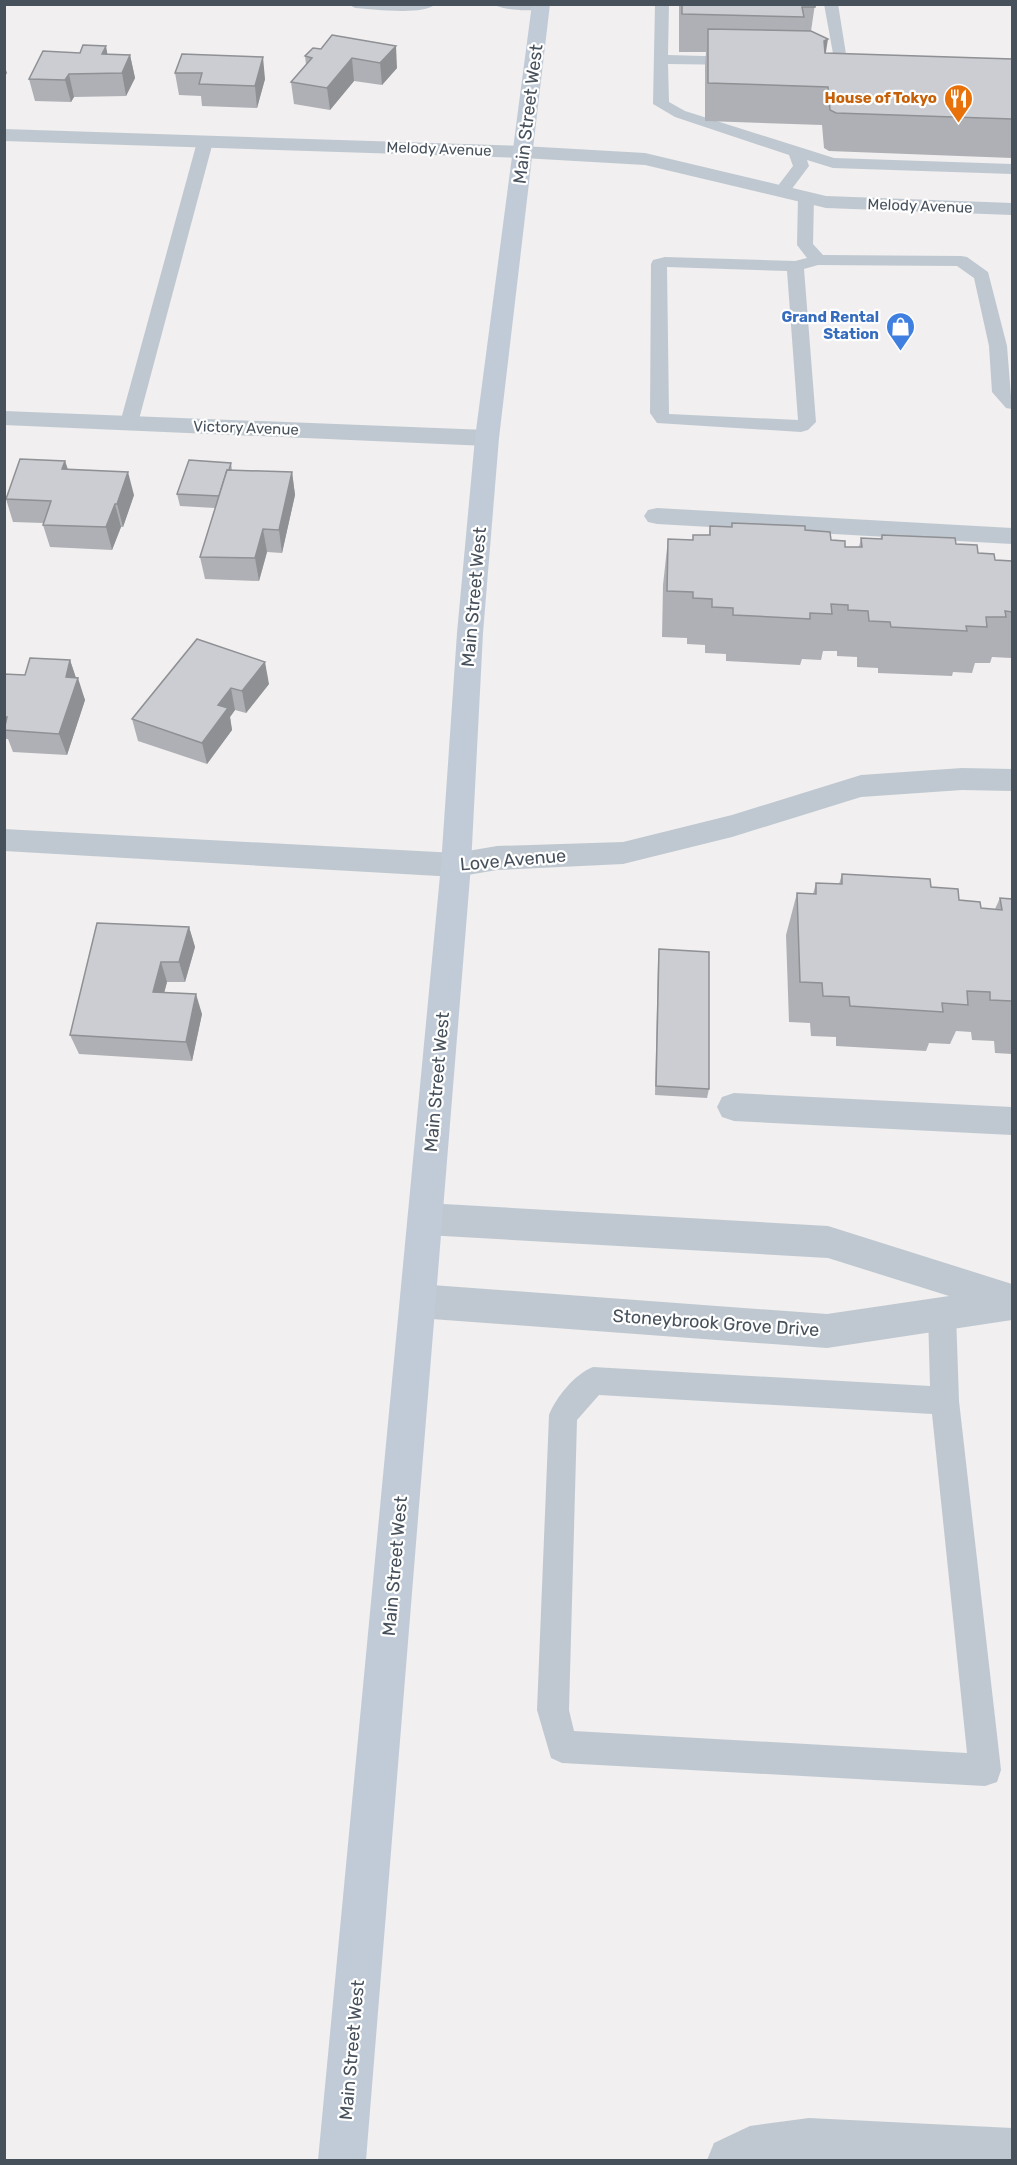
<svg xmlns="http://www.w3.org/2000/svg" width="1017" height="2165" font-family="Rubik,sans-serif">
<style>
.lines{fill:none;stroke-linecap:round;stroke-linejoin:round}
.lane{fill:#bfc8d0;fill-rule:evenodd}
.street{fill:#bfc8d0;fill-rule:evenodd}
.secondary{fill:#c1cbd7;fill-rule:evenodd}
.wall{fill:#afb0b5}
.shaded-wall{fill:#8e9094}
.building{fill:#cbcdd3;stroke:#8e9094;stroke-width:1.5}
.labels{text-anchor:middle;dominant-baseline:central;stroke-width:4.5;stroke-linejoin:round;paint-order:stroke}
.far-food-label{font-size:15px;font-weight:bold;fill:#c56008;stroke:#fff;text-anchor:end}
.far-street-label{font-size:15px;fill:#47515c;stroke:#fff}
.far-shop-label{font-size:15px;font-weight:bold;fill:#366cbe;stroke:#fff;text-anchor:end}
.street-label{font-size:18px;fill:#47515c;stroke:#fff}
</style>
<rect width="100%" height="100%" fill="#f1efef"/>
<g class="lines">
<g class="lane">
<path d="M348,4H436C423,16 373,9 355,8Z"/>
<path d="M494,4H547L548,6C541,13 502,11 494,4Z"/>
<path d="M655,4H669L668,55L738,57L745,61L738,65L668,64L669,102L685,111L834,158L1012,164V174L833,168L807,160L809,166L788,194H776L774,191L793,166L789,155L675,117L653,104Z"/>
<path d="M824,4H838L846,54L854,60L873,65L875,68L873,71C860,74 844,66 834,59Z"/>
<path d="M205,137L213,142L138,423L136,427H122L120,423L197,142Z"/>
<path d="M806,192L814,197L813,244L823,255L961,256L967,257L988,272L1007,346L1012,409L1006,408L992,392L989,346L974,278L957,266L818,265L804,269L816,422L808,430L801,432L657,423L650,413L651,264L653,260L665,257L795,261L807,258L797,245L798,197ZM667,267L787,271L798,420L669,414Z"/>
<path d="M942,1301L952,1305L956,1314L959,1401L1001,1770L997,1782L985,1786L562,1763L551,1758L537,1710L549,1415C556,1397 575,1374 593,1367L930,1386L928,1314L932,1305ZM599,1395L932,1414L967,1753L574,1731L569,1710L577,1420Z"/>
</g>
<g class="street">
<path d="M4,129L523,146L645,153L826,196L1012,203V215L826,208L645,165L523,158L4,141Z"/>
<path d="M4,411L487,430L496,433L499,438L496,443L487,446L4,425Z"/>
<path d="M657,508L1012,528V544L657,524L648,522L644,516L648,510Z"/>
<path d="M962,768L1012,769V791L962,790L861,797L732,837L623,864L497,870L456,877L4,851V829L456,853L497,846L623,842L732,815L861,775Z"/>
<path d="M734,1093L1012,1107V1135L734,1121L722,1117L717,1107L722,1097Z"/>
<path d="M426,1203L828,1226L1012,1284V1320L827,1348L418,1318L405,1313L400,1301L405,1289L418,1284L827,1314L949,1296L828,1258L426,1235L414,1230L409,1219L414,1208Z"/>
<path d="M809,2118L1012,2128V2160H707L714,2143L750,2126Z"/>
</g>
<path class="secondary" d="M532,4H550L499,438L483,633L471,865L366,2160H318L441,865L457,633L475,438Z"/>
</g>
<g class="wall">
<path d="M679,4H815L811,31L826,53L1012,59V158L829,151L824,148L822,125L705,121V67L706,52H679Z"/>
<path d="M332,35L397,68L382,85L354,81L330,110L294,104L291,82L306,65L305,56L321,49Z"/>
<path d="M108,54L130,55L135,78L126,96L74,97L71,102L35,101L29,79Z"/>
<path d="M182,54L265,79L257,108L202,106L201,96L179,95L175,73Z"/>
<path d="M65,461L68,469L134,495L123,527H121L112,550L50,547L43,525V523L13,522L6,499Z"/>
<path d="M231,463L232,470L292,472L295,495L282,553L267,552L259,581L205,579L200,557L215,508L180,506L177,494Z"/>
<path d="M732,523L805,530L845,547H859L861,538L880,539L882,535L956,544L995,560L1012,561V654L1011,658L992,657L990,663H975L972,673L953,672L952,676L878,673V668L857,667V657L837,656V651H823L821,660L802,659L800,665L726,661V654L705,653V645L687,644V638L662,637L663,585L668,539L693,540V535H709L710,526L731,527Z"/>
<path d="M197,639L269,684L246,713L235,710L230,717L232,730L207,764L138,741L132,719Z"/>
<path d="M70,660L76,678L85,700L67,755L13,752L8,739H4V674L25,675Z"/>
<path d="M842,874L931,887L959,900L981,908L995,909L1000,898L1012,899V1054L995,1053L994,1041L972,1040L971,1032L956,1031L950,1044L929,1043L926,1051L836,1046V1037L811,1036L810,1023L789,1022L786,935L797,893L813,894L816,883L839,884Z"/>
<path d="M189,927L195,947L185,982H167L164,993L202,1014L192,1061L79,1054L70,1035Z"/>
<path d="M659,949L709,1089L707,1098L655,1095L658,959Z"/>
</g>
<g class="shaded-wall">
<path d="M828,39L822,77L824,41Z"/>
<path d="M106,46L110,68L102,54Z"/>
<path d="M396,46L397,68L382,85L380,63Z"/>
<path d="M130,55L135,78L126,96L122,73Z"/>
<path d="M263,57L265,79L257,108L255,86Z"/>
<path d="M352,58L354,81L330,110L327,88Z"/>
<path d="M4,64L7,73L4,78Z"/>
<path d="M69,74L74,97L71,102L65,80Z"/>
<path d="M65,461L72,484L62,469Z"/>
<path d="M128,472L134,495L123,527L117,504Z"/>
<path d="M292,472L295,495L282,553L279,530Z"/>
<path d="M115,504L121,527L112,550L106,527Z"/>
<path d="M263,529L267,552L259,581L255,558Z"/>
<path d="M70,660L77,681L78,678L85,700L67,755L59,734L66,677Z"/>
<path d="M265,662L269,684L246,713L242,691Z"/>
<path d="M231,688L235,710L230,717L232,730L207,764L202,743L218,705Z"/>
<path d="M189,927L195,947L185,982L179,962Z"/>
<path d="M161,962L167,982L159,1012L153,992Z"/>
<path d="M196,994L202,1014L192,1061L186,1042Z"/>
</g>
<g class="building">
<path d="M682,4H815V7H802L804,17L682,14Z"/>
<path d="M708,29L811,31L828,39L824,41L825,53L1012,59V119L836,113L830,110L828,87L708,83Z"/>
<path d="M332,35L396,46L380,63L352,58L327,88L291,82L312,58L305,56L313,48L321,49Z"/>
<path d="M83,45L106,46L102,54L130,55L122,73L69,74L65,80L29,79L43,51L80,53Z"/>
<path d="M182,54L263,57L255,86L199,84L202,73H175Z"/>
<path d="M20,459L65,461L62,469L128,472L117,504H115L106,527L43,525L51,501L6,499Z"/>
<path d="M189,460L231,463L229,470H227L219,496L177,494Z"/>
<path d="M227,470L292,472L279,530L263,529L255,558L200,557Z"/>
<path d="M732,523L805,526V530L830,532L831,540L845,541V547H862L861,538L882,539V535L955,538L956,544L977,545L978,553L994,554L995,560L1012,561V612L1005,611L1006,617H986L987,627L966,626L967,631L891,627L890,622L869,621L868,611L848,610V605L831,604L832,614L810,613V619L733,615V608L712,607V599L693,598V592L667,591L668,539L693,540V535H710V526L732,527Z"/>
<path d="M197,639L265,662L242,691L231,688L218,705L228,708L202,743L132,719Z"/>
<path d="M30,658L70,660L66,677L78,678L59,734L4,730L7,717H4V674L25,675Z"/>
<path d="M842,874L930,879L931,887L958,889L959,900L980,902L981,908L1002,910L1000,898L1012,899V1001L990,1000V992L967,991L968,1005L942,1003L943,1012L850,1006L849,997L823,996L822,983L800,982L797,893L816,894V883L842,884Z"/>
<path d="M97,923L189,927L179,962H161L153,992L196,994L186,1042L70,1035Z"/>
<path d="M659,949L709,952V1089L656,1086Z"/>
</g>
<defs>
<symbol id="restaurant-pin" viewBox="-11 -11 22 30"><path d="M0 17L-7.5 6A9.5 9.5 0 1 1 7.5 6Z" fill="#e8710a" stroke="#fff"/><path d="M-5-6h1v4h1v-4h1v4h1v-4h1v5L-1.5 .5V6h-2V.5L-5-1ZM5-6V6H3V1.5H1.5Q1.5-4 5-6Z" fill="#fff"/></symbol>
<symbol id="shop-pin" viewBox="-11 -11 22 30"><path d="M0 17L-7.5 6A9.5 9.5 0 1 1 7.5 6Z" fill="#3f7fe0" stroke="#fff"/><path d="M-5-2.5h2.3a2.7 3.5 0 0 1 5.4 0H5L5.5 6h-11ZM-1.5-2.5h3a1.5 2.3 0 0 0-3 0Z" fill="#fff"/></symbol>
</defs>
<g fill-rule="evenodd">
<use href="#restaurant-pin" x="942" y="82" width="33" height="45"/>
<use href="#shop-pin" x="884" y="310" width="33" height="45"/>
</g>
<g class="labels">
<g class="far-food-label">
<text x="937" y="98">House of Tokyo</text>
</g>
<g class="far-street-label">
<text transform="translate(439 149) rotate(2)">Melody Avenue</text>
<text transform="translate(920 206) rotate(2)">Melody Avenue</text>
<text transform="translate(246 428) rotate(2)">Victory Avenue</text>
</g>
<g class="far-shop-label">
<text x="879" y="317">Grand Rental<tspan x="879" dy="17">Station</tspan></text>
</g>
<g class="street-label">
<text transform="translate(528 114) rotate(-83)">Main Street West</text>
<text transform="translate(474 597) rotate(-85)">Main Street West</text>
<text transform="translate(513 860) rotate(-5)">Love Avenue</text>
<text transform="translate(437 1082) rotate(-85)">Main Street West</text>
<text transform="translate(716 1323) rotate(4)">Stoneybrook Grove Drive</text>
<text transform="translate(395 1566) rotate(-85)">Main Street West</text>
<text transform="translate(352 2050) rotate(-85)">Main Street West</text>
</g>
</g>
<rect width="1017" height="2165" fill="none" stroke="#47515c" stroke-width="12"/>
</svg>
